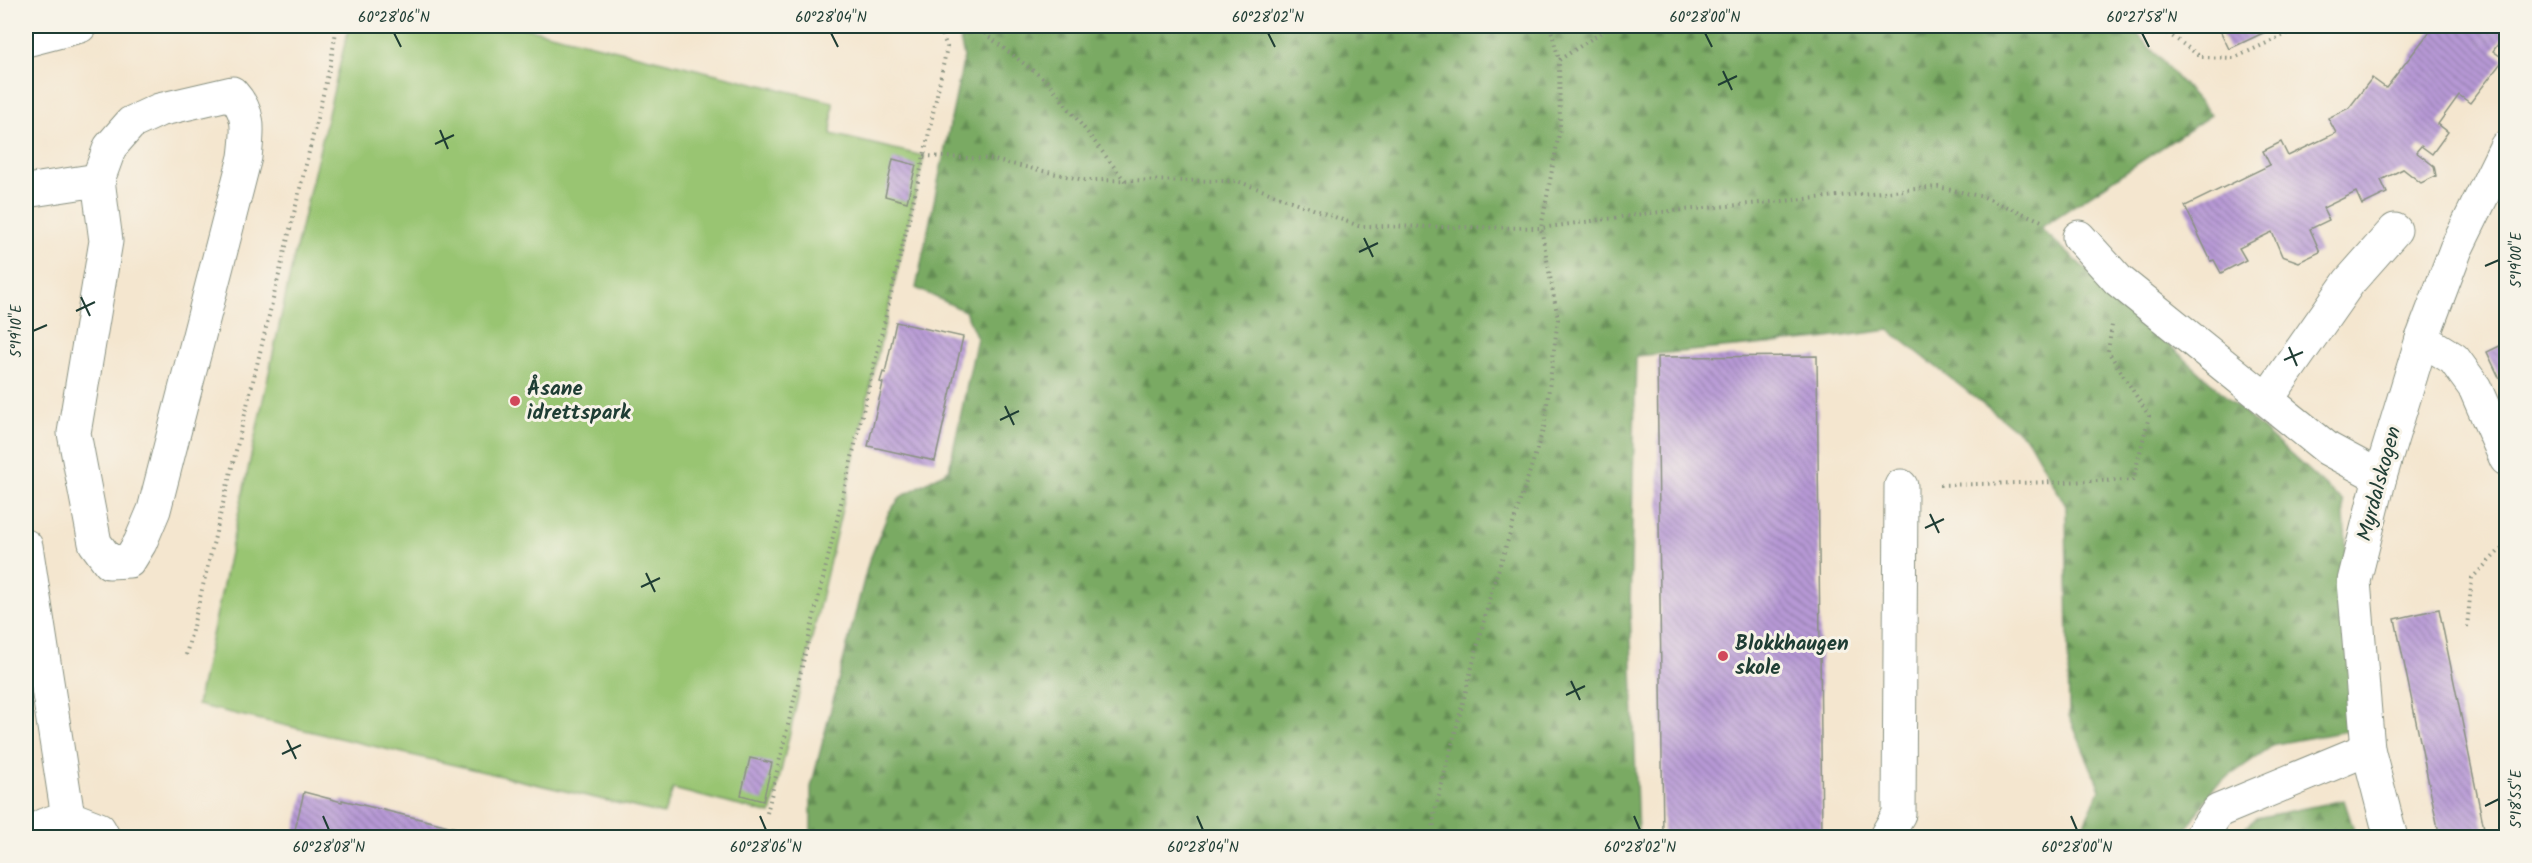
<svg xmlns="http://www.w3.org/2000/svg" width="2532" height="863" font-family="Kalam,sans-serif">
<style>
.forest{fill:url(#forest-firs);stroke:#4c744c;stroke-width:1.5}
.pitch{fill:#99c572;stroke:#5c8153;stroke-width:1.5}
.building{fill:url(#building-back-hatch)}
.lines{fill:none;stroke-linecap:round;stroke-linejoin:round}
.minor-casing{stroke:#8a9282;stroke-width:35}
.path{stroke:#8a9282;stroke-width:4;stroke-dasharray:1.5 4.5;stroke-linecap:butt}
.minor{stroke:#fff;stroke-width:33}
.ticks{fill:none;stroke:#1f3d34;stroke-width:2}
.poi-dot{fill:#d1495b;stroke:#f7f3e8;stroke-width:2}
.labels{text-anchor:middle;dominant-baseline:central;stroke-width:6;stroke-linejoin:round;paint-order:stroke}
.poi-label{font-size:21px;font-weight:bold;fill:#1f3d34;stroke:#f7f3e8;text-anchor:start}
.street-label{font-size:21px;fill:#1f3d34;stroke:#f7f3e8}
.neatline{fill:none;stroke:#1f3d34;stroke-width:2}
.ticks-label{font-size:15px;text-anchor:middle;fill:#1f3d34}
</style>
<defs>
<pattern id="forest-firs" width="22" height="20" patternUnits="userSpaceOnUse" patternTransform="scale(1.5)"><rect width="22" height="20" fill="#7aaa64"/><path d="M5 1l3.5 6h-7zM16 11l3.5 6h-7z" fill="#638c53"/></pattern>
<pattern id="building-back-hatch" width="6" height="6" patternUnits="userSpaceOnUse" patternTransform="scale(1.5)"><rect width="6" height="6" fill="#b799d5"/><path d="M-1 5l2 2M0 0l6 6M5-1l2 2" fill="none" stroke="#947eae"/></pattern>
</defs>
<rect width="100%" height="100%" fill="#f7f3e8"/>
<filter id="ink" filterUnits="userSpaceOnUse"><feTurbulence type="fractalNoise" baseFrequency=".0167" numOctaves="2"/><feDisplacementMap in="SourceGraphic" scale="12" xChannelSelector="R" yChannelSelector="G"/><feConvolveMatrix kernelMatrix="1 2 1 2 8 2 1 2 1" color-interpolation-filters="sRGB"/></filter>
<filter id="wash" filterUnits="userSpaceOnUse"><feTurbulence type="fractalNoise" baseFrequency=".008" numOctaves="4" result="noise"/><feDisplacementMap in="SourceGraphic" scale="24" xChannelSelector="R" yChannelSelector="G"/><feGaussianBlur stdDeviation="1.35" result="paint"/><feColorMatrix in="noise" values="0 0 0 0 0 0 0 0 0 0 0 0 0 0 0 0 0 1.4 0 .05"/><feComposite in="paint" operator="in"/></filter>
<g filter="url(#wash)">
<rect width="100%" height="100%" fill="#f4e6cf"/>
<g class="forest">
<path d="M957,26H2130L2211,115L2040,228L2343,502L2359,729L2275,744L2215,786L2181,837H2078L2100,789L2069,716L2066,506L2028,439L1889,330L1820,339L1636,356L1630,608L1638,837L811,838V787L868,564L889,512L902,496L949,470L977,338L965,311L916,288L964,57Z"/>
<path d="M2344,800L2356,837H2235L2256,818Z"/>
</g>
<path class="pitch" d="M349,26H517L833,102L831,134L924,156L771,814L673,789L664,814L197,705L294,257Z"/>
<g id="blocks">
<g class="building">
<path d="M2218,26H2278L2229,49Z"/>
<path d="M2434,26H2497L2506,33L2493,51L2504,59L2470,103L2459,95L2438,124L2448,132L2432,154L2421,146L2416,152L2434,166L2436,176L2421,183L2403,169L2381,180L2387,193L2362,205L2356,192L2323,208L2329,220L2310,229L2320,252L2299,262L2282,256L2272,232L2239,248L2246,260L2221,273L2214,260L2211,261L2185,206L2270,165L2263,151L2281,142L2288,156L2336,133L2328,118L2349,108L2372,78L2386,88Z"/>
<path d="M893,159L916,165L907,202L885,196Z"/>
<path d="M896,322L963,337L935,461L868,446L883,383L880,382L883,372L885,373Z"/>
<path d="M2506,343V392L2487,352Z"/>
<path d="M1817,356L1822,838H1663L1657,357Z"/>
<path d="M2439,609L2486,838H2440L2395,619Z"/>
<path d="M750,758L772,763L763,801L741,795Z"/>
<path d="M304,792L342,802V800L498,838H293Z"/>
</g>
</g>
</g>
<g filter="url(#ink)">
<use href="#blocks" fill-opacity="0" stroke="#8a9282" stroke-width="1.5"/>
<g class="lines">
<defs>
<g id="minor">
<path d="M26,40L80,26"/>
<path d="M232,93C251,114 248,130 245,157L154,510L140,543L129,561L109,562L95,543L74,433L106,241L98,180L110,147L131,123L159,110Z"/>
<path d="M26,191L98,180"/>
<path d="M2079,237L2118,280L2328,449L2380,477"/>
<path d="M2422,339L2454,359L2475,388L2506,459"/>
<path d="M2267,399L2349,282L2395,230"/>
<path d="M26,546L68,817"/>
<path d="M26,838L44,825L68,817L99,829L104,838"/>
<path d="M1885,838L1899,814L1901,486"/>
<path d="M2200,838L2218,811L2368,749"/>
<path d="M2391,838L2368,749L2354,581L2380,477L2422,339L2456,249L2506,147"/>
</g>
</defs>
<use href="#minor" class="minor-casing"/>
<g class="path">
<path d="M975,26L1049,83L1125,181"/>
<path d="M1550,26L1559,60"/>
<path d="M2158,26L2201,57L2234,58L2304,26"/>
<path d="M924,156L989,159L1084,180L1237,181L1359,226L1541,228L1650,213L1938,187L1984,197L2044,222"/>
<path d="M1940,485L2133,480L2149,416L2108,351L2112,325"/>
<path d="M2467,627L2472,578L2499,551L2506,547"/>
<path d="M186,655L330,66L337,26"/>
<path d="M767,813L924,156L947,47L939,26"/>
<path d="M1433,838L1434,815L1491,593L1544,427L1558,319L1541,228L1560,128L1559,60L1611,26"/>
</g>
<use href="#minor" class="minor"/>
</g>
</g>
<path class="ticks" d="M394,33L401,47M831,33L838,47M1268,33L1275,47M1705,33L1712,47M2142,33L2149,47M1723,71L1732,90M1718,85L1737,76M440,130L448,149M435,144L454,135M1364,238L1373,257M1359,252L1378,243M2485,266L2499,260M81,297L90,316M76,311L95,302M33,331L47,325M2289,347L2297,366M2284,360L2303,352M1005,406L1014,425M1000,420L1019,411M1930,514L1939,533M1925,528L1944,519M646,573L655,592M641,587L660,578M1571,681L1580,700M1566,695L1585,686M287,740L296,759M282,754L301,745M2485,806L2499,799M323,816L329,830M760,816L766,830M1197,816L1203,830M1634,816L1640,830M2071,816L2077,830"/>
<g class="poi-dot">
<circle cx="515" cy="401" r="6"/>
<circle cx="1723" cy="656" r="6"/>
</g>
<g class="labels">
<g class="poi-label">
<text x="527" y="389">Åsane<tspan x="527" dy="24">idrettspark</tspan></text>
<text x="1735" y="644">Blokkhaugen<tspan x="1735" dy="24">skole</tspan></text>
</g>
<g class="street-label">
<text transform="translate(2380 484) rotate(-75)">Myrdalskogen</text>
</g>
</g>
<rect width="2532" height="863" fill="none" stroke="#f7f3e8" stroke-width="66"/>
<rect x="33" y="33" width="2466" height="797" class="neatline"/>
<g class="ticks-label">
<text x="394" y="22">60°28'06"N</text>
<text x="831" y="22">60°28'04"N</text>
<text x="1268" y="22">60°28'02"N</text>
<text x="1705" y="22">60°28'00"N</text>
<text x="2142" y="22">60°27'58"N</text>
<text transform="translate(2516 260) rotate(-90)" y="5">5°19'00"E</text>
<text transform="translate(16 331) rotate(-90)" y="5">5°19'10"E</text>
<text transform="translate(2516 799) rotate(-90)" y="5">5°18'55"E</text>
<text x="329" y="852">60°28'08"N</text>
<text x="766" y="852">60°28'06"N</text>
<text x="1203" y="852">60°28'04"N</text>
<text x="1640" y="852">60°28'02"N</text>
<text x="2077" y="852">60°28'00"N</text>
</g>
</svg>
